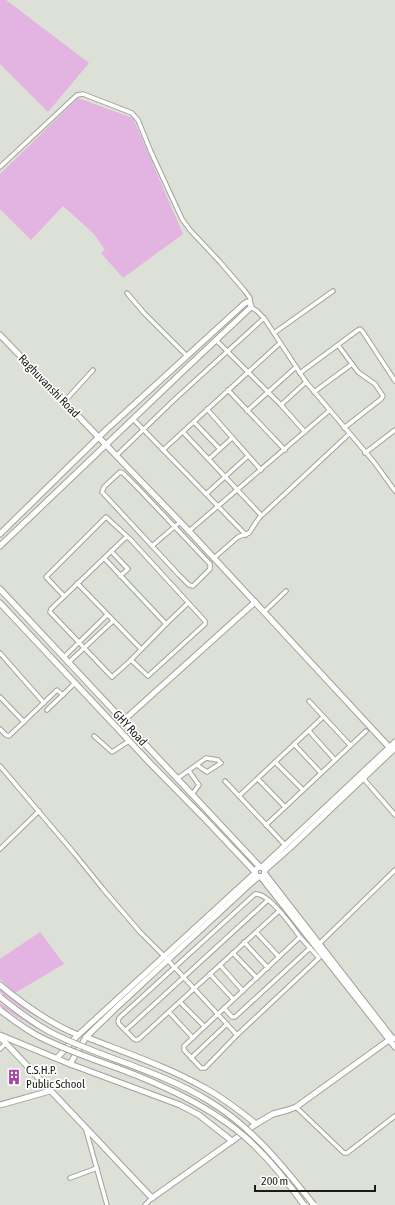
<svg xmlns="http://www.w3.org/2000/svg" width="395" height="1205" font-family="'Asap Condensed',sans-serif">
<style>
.green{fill:#e3b4e2}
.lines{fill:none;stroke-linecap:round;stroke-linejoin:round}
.street-casing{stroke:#9fa298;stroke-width:5.5}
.secondary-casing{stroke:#9fa298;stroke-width:7}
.street{stroke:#fff;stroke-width:3.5}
.secondary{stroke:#fff;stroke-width:5}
.secondary-bridge-casing{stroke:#9fa298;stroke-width:7;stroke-linecap:butt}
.secondary-bridge{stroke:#fff;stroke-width:5}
.labels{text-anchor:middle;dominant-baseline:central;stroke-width:3.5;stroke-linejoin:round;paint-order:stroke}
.street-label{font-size:12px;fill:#1b1c18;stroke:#fff}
.poi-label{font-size:12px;fill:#1b1c18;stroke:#fff;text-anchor:start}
</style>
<rect width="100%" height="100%" fill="#dde0d6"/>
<g class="green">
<path d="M0,0H6L89,63L48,112L0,64Z"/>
<path d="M78,98L133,118L183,234L123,278L101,253L105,250L94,234L63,206L31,240L0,209V174Z"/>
<path d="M40,932L64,964L15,993L0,979V959Z"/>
<path d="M0,987L38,1018L21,1008L0,992Z"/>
<path d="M0,1003L38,1027L37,1029L0,1006Z"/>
</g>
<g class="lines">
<defs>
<g id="street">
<path d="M0,167L77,95L83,94L132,113L138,120L151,152L182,219L190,230L220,262L244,290L250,298V303"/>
<path d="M127,293L144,313L187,356"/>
<path d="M251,307L257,311L264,318L306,382L374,462L395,491"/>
<path d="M274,333L333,291"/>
<path d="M216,340L281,405L305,432"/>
<path d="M338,345L358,372L375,384L383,396L381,399L344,428"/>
<path d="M300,373L358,330L360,329L363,332L395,381"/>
<path d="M228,390L285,450"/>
<path d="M314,392L352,364"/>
<path d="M64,402L93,370"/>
<path d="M281,405L306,382"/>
<path d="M207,409L261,470"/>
<path d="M247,411L296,367"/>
<path d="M133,419L246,535"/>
<path d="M194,422L220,449"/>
<path d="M183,432L261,515"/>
<path d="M163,450L280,343"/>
<path d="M365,453L395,430"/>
<path d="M116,456L175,399L264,318"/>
<path d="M209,459L232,438"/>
<path d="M120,472L123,473L137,487L210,564V569L193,586L189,585L179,575L102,492L104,487Z"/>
<path d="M206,494L248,456"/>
<path d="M189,531L330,410"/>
<path d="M152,546L180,522"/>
<path d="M111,551L128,569L120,576"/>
<path d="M104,558L166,624L188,603"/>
<path d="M214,558L238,537L249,533L259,518L349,434"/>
<path d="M77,583L141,649"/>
<path d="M64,596L46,577L106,517L130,539L205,621V624L148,676L131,660L112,677L50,612L51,609L124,539L127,537"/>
<path d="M264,612L286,591"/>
<path d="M0,653L44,703"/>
<path d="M64,657L107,615"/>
<path d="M131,660L166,624"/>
<path d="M68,663L113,621"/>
<path d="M0,697L24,722"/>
<path d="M309,701L350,745"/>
<path d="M47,710L75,683"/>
<path d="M0,729L6,735L9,736L57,690L63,695"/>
<path d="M309,731L335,760"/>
<path d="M94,736L112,752L129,741"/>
<path d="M294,744L321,773"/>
<path d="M275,762L303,790"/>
<path d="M0,766L74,853L103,889L140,932L164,956L237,1035"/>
<path d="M189,771L199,785L193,793"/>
<path d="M178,778L206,758L218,760L221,763L207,772L197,765"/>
<path d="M363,778L395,815"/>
<path d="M258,779L285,807"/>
<path d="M225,781L285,845"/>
<path d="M239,796L323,717"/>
<path d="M266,825L366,731"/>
<path d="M0,849L39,811"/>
<path d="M279,911L139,1039L136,1040L134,1039L119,1024L118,1021L119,1018L255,894C268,892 292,926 300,937L184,1046V1050L201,1068H205L237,1035L319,958L300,937"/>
<path d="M256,932L279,957"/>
<path d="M244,942L268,968"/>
<path d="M320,943L395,870"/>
<path d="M233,953L257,978"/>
<path d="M220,965L243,991"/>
<path d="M210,974L233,999"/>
<path d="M180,1002L204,1026"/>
<path d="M224,1008L232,1017H235L310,948"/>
<path d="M169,1012L193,1038"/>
<path d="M126,1030L268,900"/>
<path d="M0,1049L6,1043"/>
<path d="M191,1058L227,1024"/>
<path d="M296,1107L344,1153H347L395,1116"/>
<path d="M86,1130L107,1205"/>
<path d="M70,1178L97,1168"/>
<path d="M145,1205L152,1198"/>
</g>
<g id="secondary">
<path d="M0,335L189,531L389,747"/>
<path d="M0,534L106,430L244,304L247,302L250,303L251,306L250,308L179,375L0,546"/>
<path d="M0,589L260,867"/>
<path d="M0,603L149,762L205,819L255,872"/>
<path d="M124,720L255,602"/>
<path d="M262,867L395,742"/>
<path d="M265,870L291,847L395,748"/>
<path d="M265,874L393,1039"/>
<path d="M261,877L395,1047"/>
<path d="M0,985C24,1005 49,1023 78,1035"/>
<path d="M0,1035L70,1064L180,1105L199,1115L232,1141"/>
<path d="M0,1037L152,1198L256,1124L273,1114L288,1110L296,1107L389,1040L395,1038"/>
<path d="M86,1037C126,1053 168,1067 205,1088C223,1098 240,1111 256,1124"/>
<path d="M57,1058L76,1037L255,873"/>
<path d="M70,1064L86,1037L116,1008L250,884L258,877L264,876L265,870L262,867H259L255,870V874L258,877"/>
<path d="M0,1105L50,1091"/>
</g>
</defs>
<use href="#street" class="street-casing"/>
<use href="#secondary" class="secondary-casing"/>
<use href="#street" class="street"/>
<use href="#secondary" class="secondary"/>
<defs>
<g id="secondary-bridge">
<path d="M0,997C16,1010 32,1022 50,1032C101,1058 159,1070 209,1101C252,1127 283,1166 314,1205"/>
<path d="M0,1010C13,1020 26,1030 40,1037C75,1055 114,1065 150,1081C183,1095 217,1113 244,1136C267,1156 287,1181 304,1205"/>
</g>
</defs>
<use href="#secondary-bridge" class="secondary-bridge-casing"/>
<use href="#secondary-bridge" class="secondary-bridge"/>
</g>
<defs>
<symbol id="building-bare" viewBox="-9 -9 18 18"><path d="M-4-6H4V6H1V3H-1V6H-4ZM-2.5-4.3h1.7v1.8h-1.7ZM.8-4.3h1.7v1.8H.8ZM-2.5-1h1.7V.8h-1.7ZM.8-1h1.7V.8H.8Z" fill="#a844a9" stroke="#fff" stroke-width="2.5" paint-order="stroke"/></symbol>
</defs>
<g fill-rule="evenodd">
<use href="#building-bare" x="3" y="1066" width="22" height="22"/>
</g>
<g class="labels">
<g class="street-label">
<text transform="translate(49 386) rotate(46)">Raghuvanshi Road</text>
<text transform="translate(130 728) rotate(47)">GHY Road</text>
</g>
<g class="poi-label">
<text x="26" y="1070">C.S.H.P.<tspan x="26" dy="14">Public School</tspan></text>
</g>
</g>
<path d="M255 1185v6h120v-6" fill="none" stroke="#1b1c18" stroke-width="2"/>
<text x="261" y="1185" font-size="12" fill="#1b1c18" stroke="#ffffff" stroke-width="3" paint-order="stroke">200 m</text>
</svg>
